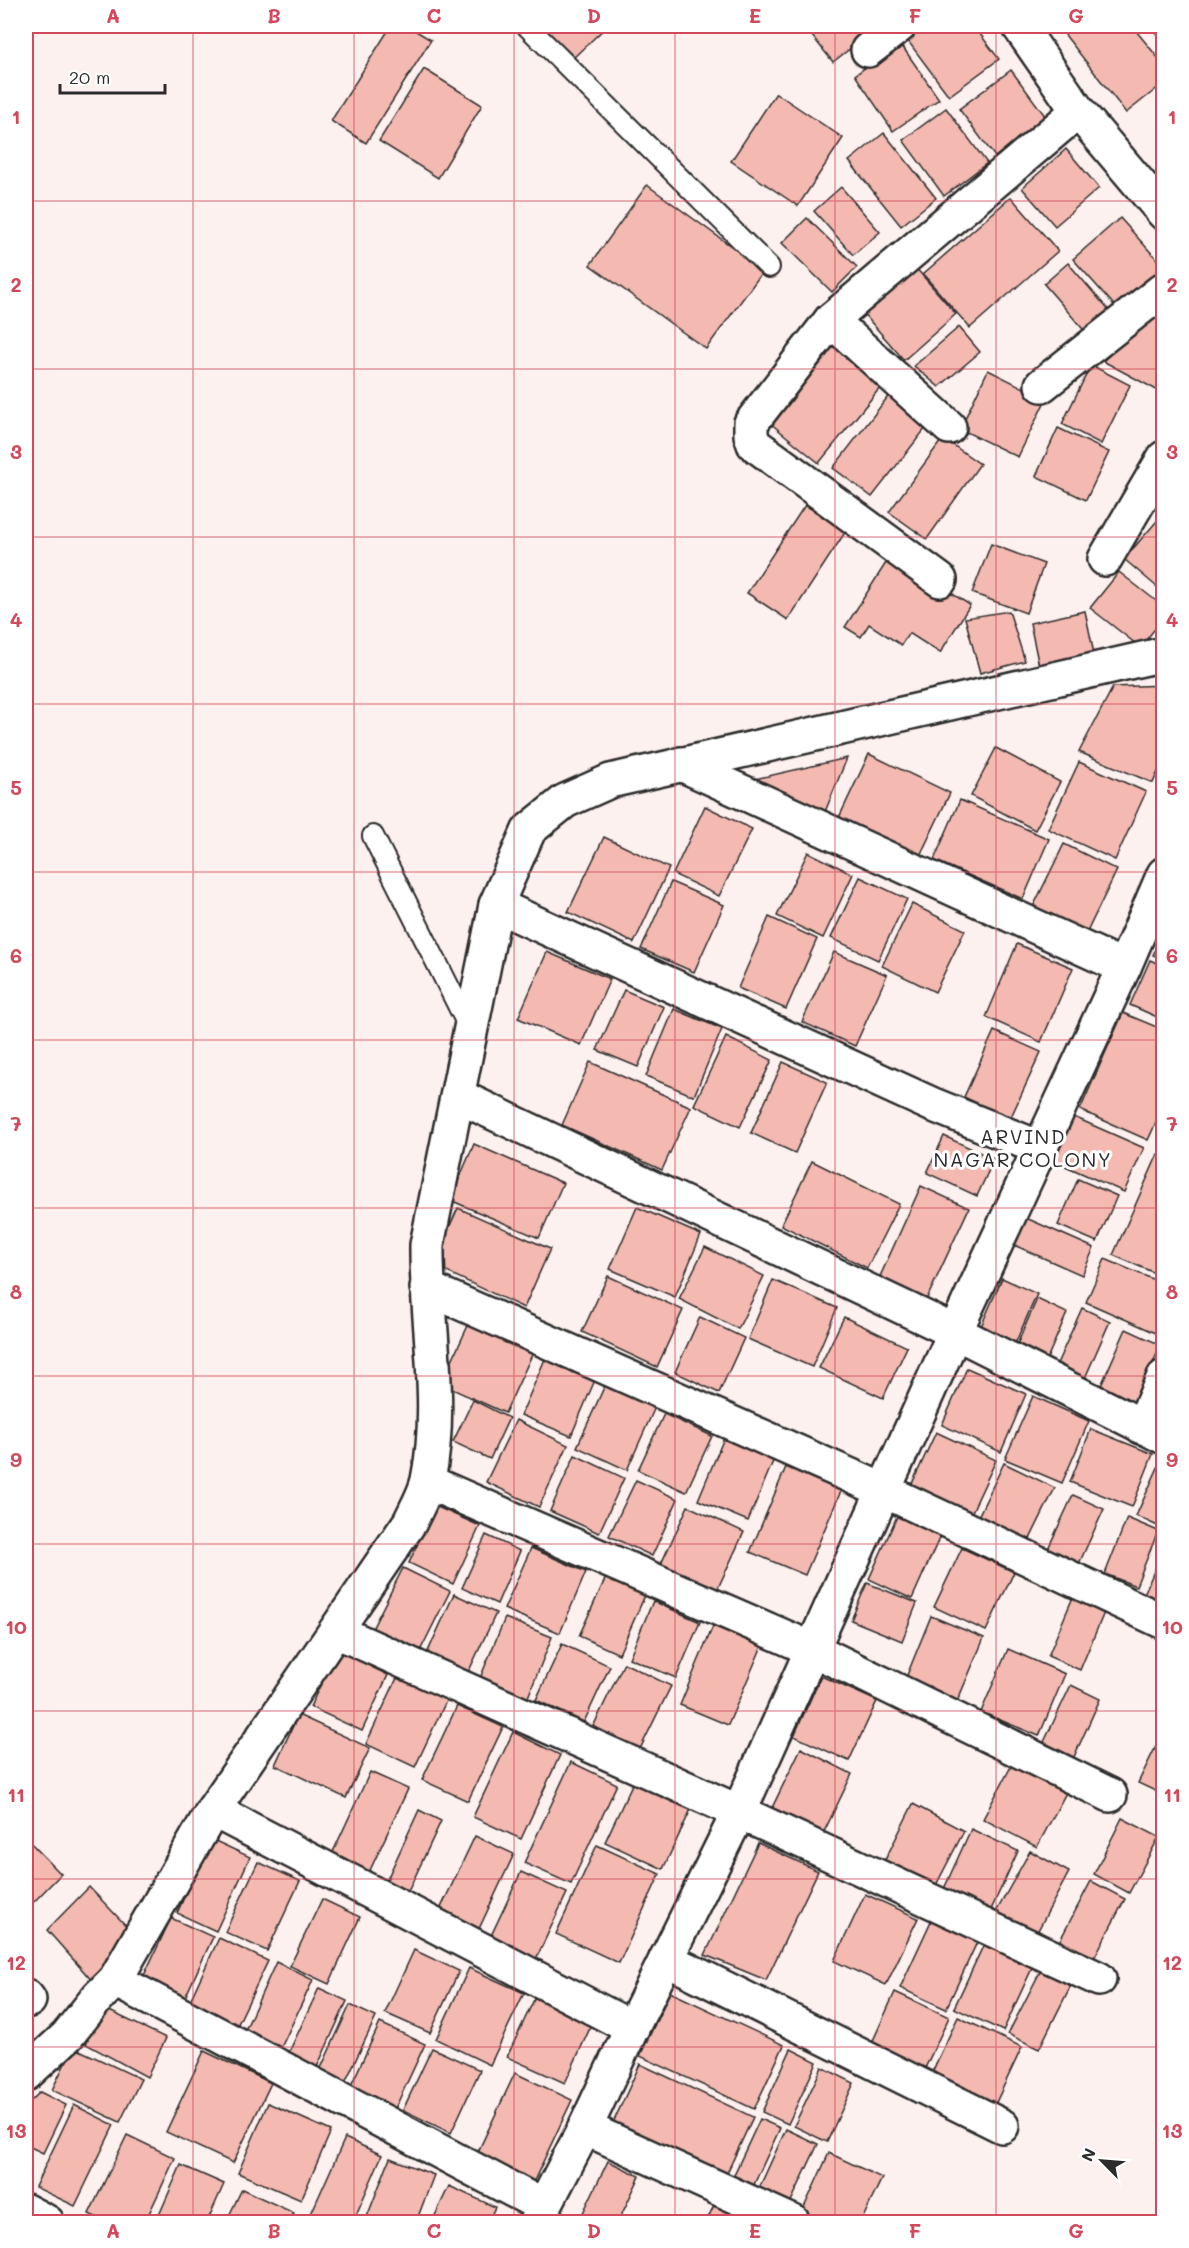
<svg xmlns="http://www.w3.org/2000/svg" width="1189" height="2248" font-family="Mali,sans-serif">
<style>
.building{fill:#f4b9b0;stroke:#2b2b2b;stroke-width:1.5}
.lines{fill:none;stroke-linecap:round;stroke-linejoin:round}
.service-casing{stroke:#2b2b2b;stroke-width:24}
.minor-casing{stroke:#2b2b2b;stroke-width:38}
.service{stroke:#fff;stroke-width:20}
.minor{stroke:#fff;stroke-width:33}
.grid{fill:none;stroke:#d1495b;stroke-width:1.5;stroke-opacity:0.55}
.labels{text-anchor:middle;dominant-baseline:central;stroke-width:6;stroke-linejoin:round;paint-order:stroke}
.neighbourhood-label{font-size:20px;letter-spacing:1.5px;fill:#2b2b2b;stroke:#fff}
.neatline{fill:none;stroke:#d1495b;stroke-width:2}
.grid-label{font-size:20px;text-anchor:middle;font-weight:bold;fill:#d1495b}
</style>
<rect width="100%" height="100%" fill="#fdf1ef"/>
<filter id="ink" filterUnits="userSpaceOnUse"><feTurbulence type="fractalNoise" baseFrequency=".0167" numOctaves="2"/><feDisplacementMap in="SourceGraphic" scale="12" xChannelSelector="R" yChannelSelector="G"/><feConvolveMatrix kernelMatrix="1 2 1 2 8 2 1 2 1" color-interpolation-filters="sRGB"/></filter>
<g filter="url(#ink)">
<g class="building">
<path d="M391,26H408L431,40L366,143L331,121Z"/>
<path d="M541,26H607L572,59Z"/>
<path d="M804,26H879L833,62Z"/>
<path d="M921,26H974L999,59L949,96L905,37Z"/>
<path d="M1058,26H1132L1164,65V83L1126,113Z"/>
<path d="M1150,26H1164V43Z"/>
<path d="M900,43L939,99L893,131L855,75Z"/>
<path d="M424,69L482,105L438,178L379,141Z"/>
<path d="M1011,70L1046,117L995,157L959,109Z"/>
<path d="M776,93L843,138L798,206L731,161Z"/>
<path d="M946,108L987,163L944,196L903,140Z"/>
<path d="M884,133L936,198L901,226L849,161Z"/>
<path d="M1066,149L1099,188L1055,226L1022,188Z"/>
<path d="M647,185L764,270L706,349L590,265Z"/>
<path d="M841,187L880,232L853,255L814,211Z"/>
<path d="M1011,197L1058,251L970,328L923,274Z"/>
<path d="M807,218L857,267L832,292L782,243Z"/>
<path d="M1120,218L1164,267V276L1121,313L1073,259Z"/>
<path d="M1068,263L1112,314L1088,335L1044,284Z"/>
<path d="M915,267L956,314L904,360L863,313Z"/>
<path d="M1159,308L1164,310V394L1103,361Z"/>
<path d="M959,327L980,352L939,387L914,366Z"/>
<path d="M837,338L888,378L819,463L770,423Z"/>
<path d="M1091,365L1130,385L1101,444L1062,424Z"/>
<path d="M988,370L1046,399L1018,457L960,429Z"/>
<path d="M890,394L929,424L872,497L833,468Z"/>
<path d="M1058,428L1109,452L1086,500L1036,476Z"/>
<path d="M943,438L980,464L927,539L889,512Z"/>
<path d="M805,505L846,531L788,620L747,593Z"/>
<path d="M1163,514L1164,515V593L1124,559Z"/>
<path d="M991,544L1044,564L1026,613L972,593Z"/>
<path d="M891,555L970,605L940,653L909,633L901,645L869,624L861,637L845,627Z"/>
<path d="M1119,572L1164,607V618L1140,647L1090,608Z"/>
<path d="M1009,611L1025,661L980,673L965,618Z"/>
<path d="M1085,611L1094,654L1039,666L1030,623Z"/>
<path d="M1164,685V758L1153,783L1079,752L1113,687Z"/>
<path d="M996,748L1060,782L1035,830L971,796Z"/>
<path d="M869,754L950,793L917,862L836,824Z"/>
<path d="M847,758L820,824L746,781Z"/>
<path d="M1079,762L1146,792L1115,860L1048,829Z"/>
<path d="M960,800L1049,839L1023,899L934,860Z"/>
<path d="M705,806L752,829L719,896L673,874Z"/>
<path d="M604,837L669,868L634,943L568,912Z"/>
<path d="M1064,844L1117,870L1086,934L1033,907Z"/>
<path d="M808,852L853,874L823,938L777,916Z"/>
<path d="M860,877L907,899L878,960L831,938Z"/>
<path d="M671,882L724,905L694,972L641,949Z"/>
<path d="M912,904L965,930L935,992L882,966Z"/>
<path d="M769,917L817,939L786,1009L738,988Z"/>
<path d="M1164,931V960L1153,955Z"/>
<path d="M1017,944L1073,968L1041,1042L986,1017Z"/>
<path d="M547,952L610,979L581,1045L518,1018Z"/>
<path d="M834,952L887,975L855,1046L802,1022Z"/>
<path d="M1150,960L1164,966V1020L1130,1005Z"/>
<path d="M624,990L664,1007L638,1067L597,1050Z"/>
<path d="M674,1009L722,1029L694,1096L646,1076Z"/>
<path d="M1123,1013L1164,1030V1105L1148,1140L1080,1110Z"/>
<path d="M994,1031L1041,1052L1010,1119L964,1097Z"/>
<path d="M726,1037L772,1060L740,1127L694,1105Z"/>
<path d="M590,1062L691,1107L662,1170L562,1125Z"/>
<path d="M783,1062L827,1082L795,1153L751,1133Z"/>
<path d="M1074,1117L1144,1148L1124,1192L1054,1161Z"/>
<path d="M944,1136L994,1159L977,1196L927,1173Z"/>
<path d="M474,1144L563,1183L539,1238L450,1200Z"/>
<path d="M1158,1154L1164,1156V1277L1113,1255Z"/>
<path d="M812,1161L899,1204L867,1268L781,1225Z"/>
<path d="M1078,1179L1117,1196L1097,1242L1058,1225Z"/>
<path d="M921,1186L969,1208L924,1305L877,1283Z"/>
<path d="M637,1207L701,1235L675,1297L610,1269Z"/>
<path d="M458,1208L550,1249L524,1308L432,1265Z"/>
<path d="M1026,1218L1094,1248L1082,1275L1014,1245Z"/>
<path d="M705,1247L764,1276L738,1329L679,1299Z"/>
<path d="M1105,1259L1164,1284V1315L1156,1333L1086,1302Z"/>
<path d="M608,1276L683,1310L657,1367L582,1332Z"/>
<path d="M1002,1278L1037,1294L1014,1346L979,1331Z"/>
<path d="M773,1280L837,1308L812,1367L748,1339Z"/>
<path d="M1037,1299L1067,1313L1046,1361L1016,1347Z"/>
<path d="M1082,1308L1110,1321L1085,1378L1056,1366Z"/>
<path d="M472,1317L536,1346L505,1413L441,1384Z"/>
<path d="M700,1317L744,1338L719,1393L675,1372Z"/>
<path d="M844,1317L907,1347L883,1398L819,1368Z"/>
<path d="M1126,1329L1161,1345L1134,1404L1100,1388Z"/>
<path d="M545,1359L595,1380L571,1436L521,1415Z"/>
<path d="M967,1368L1026,1394L1001,1452L942,1425Z"/>
<path d="M606,1383L656,1405L627,1470L577,1447Z"/>
<path d="M1033,1396L1089,1421L1062,1483L1005,1459Z"/>
<path d="M473,1400L509,1418L490,1459L453,1442Z"/>
<path d="M664,1414L712,1436L686,1492L638,1470Z"/>
<path d="M516,1420L568,1445L539,1507L486,1482Z"/>
<path d="M1091,1429L1153,1454L1132,1507L1070,1482Z"/>
<path d="M936,1432L996,1460L970,1516L910,1488Z"/>
<path d="M724,1438L774,1459L748,1521L698,1500Z"/>
<path d="M575,1455L624,1478L599,1533L550,1511Z"/>
<path d="M1004,1463L1055,1488L1027,1545L976,1521Z"/>
<path d="M1160,1463L1164,1465V1529L1136,1516Z"/>
<path d="M786,1467L841,1491L805,1575L750,1552Z"/>
<path d="M636,1480L678,1499L652,1556L609,1536Z"/>
<path d="M1073,1495L1104,1509L1077,1568L1046,1553Z"/>
<path d="M435,1506L480,1526L453,1584L409,1563Z"/>
<path d="M688,1506L744,1532L717,1590L661,1564Z"/>
<path d="M898,1514L941,1534L912,1599L869,1579Z"/>
<path d="M1127,1518L1158,1531L1136,1586L1105,1574Z"/>
<path d="M486,1535L520,1551L497,1604L462,1588Z"/>
<path d="M531,1548L586,1572L560,1633L504,1609Z"/>
<path d="M962,1548L1014,1572L986,1631L934,1607Z"/>
<path d="M1164,1548V1603L1144,1594Z"/>
<path d="M403,1568L450,1591L419,1653L372,1629Z"/>
<path d="M607,1575L646,1593L619,1654L579,1636Z"/>
<path d="M867,1583L917,1603L902,1641L851,1620Z"/>
<path d="M1076,1590L1108,1603L1080,1670L1048,1656Z"/>
<path d="M454,1594L496,1613L467,1675L426,1656Z"/>
<path d="M653,1601L700,1622L676,1678L629,1658Z"/>
<path d="M931,1616L984,1638L957,1702L905,1680Z"/>
<path d="M505,1618L552,1637L526,1702L478,1683Z"/>
<path d="M713,1626L762,1646L728,1725L680,1705Z"/>
<path d="M562,1644L610,1666L584,1722L536,1700Z"/>
<path d="M1008,1649L1065,1674L1039,1736L981,1712Z"/>
<path d="M337,1650L388,1675L362,1731L310,1707Z"/>
<path d="M624,1663L671,1686L639,1751L592,1729Z"/>
<path d="M398,1676L447,1699L415,1767L366,1744Z"/>
<path d="M821,1676L877,1701L849,1761L794,1736Z"/>
<path d="M1071,1685L1100,1699L1073,1759L1042,1746Z"/>
<path d="M457,1706L503,1727L468,1801L422,1780Z"/>
<path d="M298,1715L370,1748L346,1798L275,1765Z"/>
<path d="M1164,1730V1795L1138,1783Z"/>
<path d="M513,1732L560,1755L521,1839L473,1817Z"/>
<path d="M801,1748L852,1774L821,1838L770,1812Z"/>
<path d="M1015,1759L1069,1787L1037,1847L983,1819Z"/>
<path d="M571,1762L617,1784L571,1884L524,1863Z"/>
<path d="M370,1772L408,1789L364,1883L327,1865Z"/>
<path d="M635,1778L693,1805L663,1869L605,1842Z"/>
<path d="M913,1804L964,1831L934,1889L883,1864Z"/>
<path d="M419,1810L441,1821L405,1898L383,1888Z"/>
<path d="M1122,1818L1159,1837L1129,1893L1094,1874Z"/>
<path d="M971,1829L1018,1851L990,1912L943,1891Z"/>
<path d="M475,1836L514,1854L477,1933L438,1914Z"/>
<path d="M26,1838L61,1874L26,1910Z"/>
<path d="M211,1839L250,1857L216,1931L177,1913Z"/>
<path d="M758,1843L818,1871L766,1980L705,1955Z"/>
<path d="M597,1845L660,1874L619,1963L556,1934Z"/>
<path d="M1030,1851L1069,1872L1035,1936L995,1914Z"/>
<path d="M258,1862L300,1881L267,1951L225,1932Z"/>
<path d="M521,1872L567,1893L535,1961L489,1940Z"/>
<path d="M1091,1881L1125,1899L1092,1962L1058,1944Z"/>
<path d="M89,1887L137,1937L95,1984L47,1930Z"/>
<path d="M865,1894L918,1918L886,1985L834,1961Z"/>
<path d="M322,1899L360,1917L329,1984L290,1966Z"/>
<path d="M171,1918L213,1937L182,2004L140,1984Z"/>
<path d="M932,1919L978,1940L946,2009L900,1988Z"/>
<path d="M219,1938L268,1961L236,2028L188,2005Z"/>
<path d="M984,1944L1033,1966L1003,2031L954,2008Z"/>
<path d="M414,1950L459,1971L430,2033L385,2013Z"/>
<path d="M276,1962L313,1980L277,2056L241,2039Z"/>
<path d="M469,1968L524,1993L490,2065L436,2039Z"/>
<path d="M1042,1968L1072,1983L1039,2049L1008,2034Z"/>
<path d="M319,1988L347,2001L312,2078L283,2065Z"/>
<path d="M538,1991L595,2017L565,2083L507,2057Z"/>
<path d="M670,1992L784,2045L754,2109L640,2056Z"/>
<path d="M895,1992L949,2017L919,2081L866,2056Z"/>
<path d="M350,2005L376,2017L341,2091L316,2079Z"/>
<path d="M101,2007L166,2038L147,2077L86,2044Z"/>
<path d="M958,2017L1022,2047L991,2113L927,2083Z"/>
<path d="M380,2023L425,2044L392,2115L347,2094Z"/>
<path d="M73,2047L141,2079L120,2122L52,2090Z"/>
<path d="M432,2048L480,2070L451,2133L403,2110Z"/>
<path d="M791,2049L817,2062L788,2124L762,2112Z"/>
<path d="M204,2051L271,2083L233,2163L166,2132Z"/>
<path d="M640,2064L753,2117L726,2175L613,2123Z"/>
<path d="M822,2067L854,2083L827,2142L794,2126Z"/>
<path d="M515,2073L572,2100L533,2183L476,2156Z"/>
<path d="M40,2092L66,2105L43,2153L26,2145V2106Z"/>
<path d="M268,2103L331,2131L301,2200L238,2173Z"/>
<path d="M74,2105L114,2125L75,2206L35,2187Z"/>
<path d="M760,2119L780,2128L751,2191L731,2181Z"/>
<path d="M786,2129L818,2144L787,2210L756,2195Z"/>
<path d="M127,2135L175,2158L145,2222H107L89,2214Z"/>
<path d="M345,2138L382,2155L353,2222H324L310,2216Z"/>
<path d="M829,2153L882,2178L861,2222H819L801,2214Z"/>
<path d="M390,2158L434,2175L416,2222H365Z"/>
<path d="M608,2161L640,2176L618,2222H587L580,2219Z"/>
<path d="M181,2165L224,2184L207,2222H156Z"/>
<path d="M449,2186L495,2207L488,2222H432Z"/>
<path d="M242,2189L294,2213L289,2222H226Z"/>
<path d="M718,2197L768,2222H706Z"/>
</g>
<g class="lines">
<defs>
<g id="service">
<path d="M527,26L769,267"/>
<path d="M373,836L471,1031"/>
</g>
<g id="minor">
<path d="M1019,26L1078,111L1164,213"/>
<path d="M868,50L899,26"/>
<path d="M831,320L949,427"/>
<path d="M1042,385L1164,289"/>
<path d="M1105,559L1164,458"/>
<path d="M940,580L754,444L751,435V423L831,320L1078,111"/>
<path d="M681,764L1124,967"/>
<path d="M496,905L931,1104L1040,1148"/>
<path d="M458,1096L955,1332L1164,1437"/>
<path d="M427,1288L885,1491L1164,1622"/>
<path d="M1142,1427L1164,1377"/>
<path d="M428,1482L812,1649L1110,1795"/>
<path d="M336,1631L739,1812L1099,1979"/>
<path d="M213,1810L632,2028"/>
<path d="M666,1959L1002,2126"/>
<path d="M115,1980L543,2206"/>
<path d="M26,1996L29,2000"/>
<path d="M26,2074L67,2036L98,1997L115,1980L213,1810L410,1522C416,1509 425,1494 428,1480C444,1403 426,1322 427,1245L496,905L529,830L565,801L610,781L1164,654"/>
<path d="M585,2128L793,2222"/>
<path d="M26,2211L47,2222"/>
<path d="M536,2222L585,2128L632,2028L739,1812L955,1332L1124,967L1164,874"/>
</g>
</defs>
<use href="#service" class="service-casing"/>
<use href="#minor" class="minor-casing"/>
<use href="#service" class="service"/>
<use href="#minor" class="minor"/>
</g>
</g>
<path class="grid" d="M193,26V2222M354,26V2222M514,26V2222M675,26V2222M835,26V2222M996,26V2222M26,201H1164M26,369H1164M26,537H1164M26,704H1164M26,872H1164M26,1040H1164M26,1208H1164M26,1376H1164M26,1544H1164M26,1711H1164M26,1879H1164M26,2047H1164"/>
<g class="labels">
<g class="neighbourhood-label">
<text x="1023" y="1136">ARVIND<tspan x="1023" dy="23">NAGAR COLONY</tspan></text>
</g>
</g>
<rect width="1189" height="2248" fill="none" stroke="#fff" stroke-width="66"/>
<g transform="translate(1102 2161) rotate(295)" stroke="#ffffff" stroke-width="4.5" paint-order="stroke">
<path d="M0-4.5L10 22L0 15L-10 22Z" fill="#2b2b2b"/>
<text y="-9" font-size="16" font-weight="bold" text-anchor="middle" fill="#2b2b2b">N</text>
</g>
<path d="M60 84v9h105v-9" fill="none" stroke="#2b2b2b" stroke-width="3"/>
<text x="69" y="84" font-size="18" fill="#2b2b2b" stroke="#ffffff" stroke-width="4.5" paint-order="stroke">20 m</text>
<rect x="33" y="33" width="1123" height="2182" class="neatline"/>
<g class="grid-label">
<text x="113" y="23">A</text>
<text x="274" y="23">B</text>
<text x="434" y="23">C</text>
<text x="594" y="23">D</text>
<text x="755" y="23">E</text>
<text x="915" y="23">F</text>
<text x="1076" y="23">G</text>
<text x="16" y="124">1</text>
<text x="1172" y="124">1</text>
<text x="16" y="292">2</text>
<text x="1172" y="292">2</text>
<text x="16" y="459">3</text>
<text x="1172" y="459">3</text>
<text x="16" y="627">4</text>
<text x="1172" y="627">4</text>
<text x="16" y="795">5</text>
<text x="1172" y="795">5</text>
<text x="16" y="963">6</text>
<text x="1172" y="963">6</text>
<text x="16" y="1131">7</text>
<text x="1172" y="1131">7</text>
<text x="16" y="1299">8</text>
<text x="1172" y="1299">8</text>
<text x="16" y="1467">9</text>
<text x="1172" y="1467">9</text>
<text x="16" y="1634">10</text>
<text x="1172" y="1634">10</text>
<text x="16" y="1802">11</text>
<text x="1172" y="1802">11</text>
<text x="16" y="1970">12</text>
<text x="1172" y="1970">12</text>
<text x="16" y="2138">13</text>
<text x="1172" y="2138">13</text>
<text x="113" y="2238">A</text>
<text x="274" y="2238">B</text>
<text x="434" y="2238">C</text>
<text x="594" y="2238">D</text>
<text x="755" y="2238">E</text>
<text x="915" y="2238">F</text>
<text x="1076" y="2238">G</text>
</g>
</svg>
